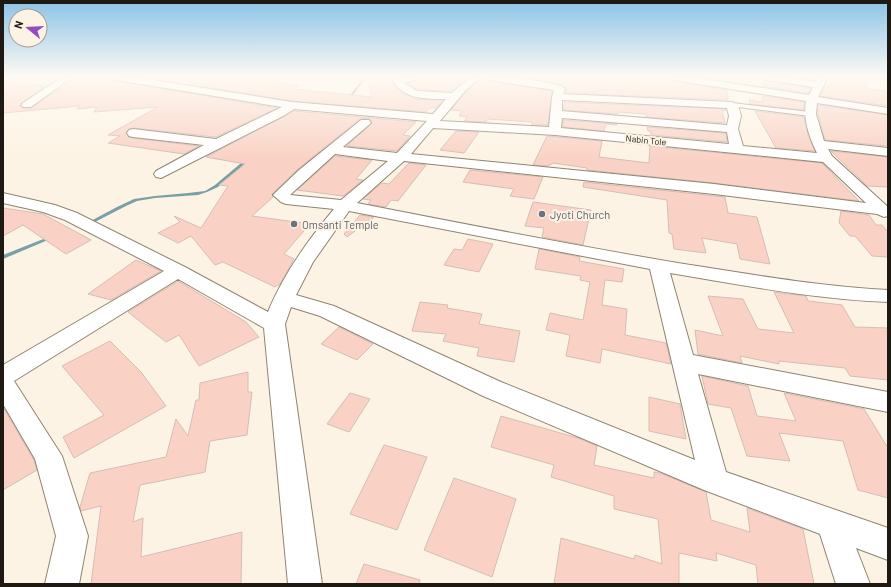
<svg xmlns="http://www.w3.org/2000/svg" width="891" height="587" font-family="Barlow,sans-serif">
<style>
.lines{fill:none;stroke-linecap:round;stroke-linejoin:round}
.stream{fill:#7aa0a7;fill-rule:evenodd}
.building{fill:#fad2c5;stroke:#d5bdb6}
.service-casing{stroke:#8f8472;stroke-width:2}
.minor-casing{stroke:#8f8472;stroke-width:2}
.service{fill:#fff;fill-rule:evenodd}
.minor{fill:#fff;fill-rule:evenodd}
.worship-dot{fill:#6b7280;stroke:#fdf3e4;stroke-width:1.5}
.labels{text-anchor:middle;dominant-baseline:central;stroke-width:4;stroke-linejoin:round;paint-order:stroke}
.far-street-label{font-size:9px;fill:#1e1a13;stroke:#fdf3e4}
.worship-label{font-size:11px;fill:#5b616d;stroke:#fdf3e4;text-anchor:start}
</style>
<rect width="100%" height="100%" fill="#fdf3e4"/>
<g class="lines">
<g class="stream">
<path d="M364,77H366L344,108H342V106Z"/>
<path d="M247,158L250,159L218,187L207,192L198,195L155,198L137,201L126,206L91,224H87V223L117,207L134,199L155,196L188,193L205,191L215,185Z"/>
<path d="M51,236H55V237L3,259V255Z"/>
</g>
</g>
<g class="building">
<path d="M78,77L110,78L116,81L277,108L216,137L133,128L129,129L126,132L128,137L133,138L199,146L184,154L108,143L120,136L108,135L158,107L94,112L97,107L77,109L80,106L3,113V80L45,87L20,105L23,108H31Z"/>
<path d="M195,77H250L280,80L274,83L299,85L293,89L372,97L369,84L375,83L372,77H402L394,78L392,80L403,93L416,99L443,100L436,108H430L426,112L292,101L186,84Z"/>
<path d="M421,77H468L451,91L417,90L408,84L418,80Z"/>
<path d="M482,77L489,81L552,91L548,125H532V122L488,119L486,122L464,121L467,117L459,116L462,111L451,110L466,92Z"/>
<path d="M513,77H667L673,81L727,90L728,100L565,93L566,89L560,84Z"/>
<path d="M836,77H853L852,80L868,83L866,89L886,91L888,106L820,96L824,87L827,88L832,80H835Z"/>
<path d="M764,80L766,81L811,88L808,93L763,86Z"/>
<path d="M763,96L804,102V110L750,104L749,100L762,102Z"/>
<path d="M564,102L726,109V111L722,110L725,123L646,117V114L618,112V114L564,110Z"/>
<path d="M818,105L888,115V146L825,140L818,114Z"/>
<path d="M294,111L416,122L403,135L410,136L397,151L347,146L372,123L369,118L360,119L298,169L272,194L273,197L252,216L310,224L284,254L294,259L280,284L275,287L223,262L215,265L191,236L178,243L158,233L180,222L174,216L201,228L228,186L219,185L245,164L206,157Z"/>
<path d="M755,111L804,117L808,135L815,151L776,148Z"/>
<path d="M563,120L617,124V125L606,124L604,131L563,127Z"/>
<path d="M647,127L726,133L727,142L651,135V131H648Z"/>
<path d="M456,131L479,132L464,153L440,150Z"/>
<path d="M547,136L602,141L599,157L649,163L650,146L822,163L859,201L714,183L587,170V168L553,163L548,166L533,165Z"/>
<path d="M831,151L888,157V187L867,186Z"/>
<path d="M335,156L372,160L356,179L363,180L343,196L297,190Z"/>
<path d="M409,163L426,165L398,201L391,200L386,207L368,204L371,200L363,199L382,183L389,184Z"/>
<path d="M470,170L543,177L534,199L510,196L514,189L463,182Z"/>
<path d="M584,182L725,197L728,213L757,217L770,264L740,259L737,244L702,238L706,253L674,249L672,234L669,233L667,200L583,187Z"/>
<path d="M533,202L591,210L583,245L542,237L544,228L525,226Z"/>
<path d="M3,208L43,214L91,240L66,254L23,225L3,236Z"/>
<path d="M841,211L869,215L876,225H882L888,232V257L872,256L855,236H850L839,223Z"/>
<path d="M360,215L374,217L347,237L344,234Z"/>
<path d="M468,239L493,244L479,272L444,265L454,249L462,250Z"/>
<path d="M539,249L580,257L579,261L624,269L622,282L605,280L602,305L627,309L625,335L666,343L671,364L602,349L600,363L566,356L570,335L546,330L550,313L583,320L590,282L580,280L581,276L535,269Z"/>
<path d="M136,260L161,271L111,300L88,294Z"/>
<path d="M178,281L246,322L259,337L199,366L179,335L166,342L128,312Z"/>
<path d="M774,292L806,296L808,301L842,305L855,327L888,328V380L850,376L845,368L779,361V364L740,356L742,363L698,354L695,330L723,336L708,296L743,299L758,329L794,333Z"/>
<path d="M420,302L448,305L447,308L482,314L479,324L520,331L514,362L477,356L479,348L443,341L446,334L412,331Z"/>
<path d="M339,327L373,344L357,360L321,344Z"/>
<path d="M110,341L141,372L166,406L74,458L63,437L104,415L62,366Z"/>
<path d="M248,372V392H252L247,435L210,441L205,472L140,485L133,522L143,518L141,557L242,532L241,584H91L101,506L81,511L80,507L90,473L166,457L176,419L188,436L196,400H199L200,383Z"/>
<path d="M702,376L748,386L757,416L796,421L784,393L864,409L888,448V498L858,490L843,441L779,433L790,461L747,456L731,408L708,404Z"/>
<path d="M350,393L370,399L349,432L327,424Z"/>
<path d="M649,397L680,404L686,439L649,431Z"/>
<path d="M3,407L34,460L37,470L3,490Z"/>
<path d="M501,416L578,438L597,446L594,465L654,478V472L660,473L706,492L711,520L750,532L747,508L803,529L814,584H758L756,565L716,553L717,561L679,553V584H554L561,538L634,559L635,555L662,564L658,519L614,509V496L551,477L554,465L491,447Z"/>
<path d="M384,445L427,457L397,530L350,514Z"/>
<path d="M454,478L516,499L492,577L424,550Z"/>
<path d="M364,564L420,580L419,584H356Z"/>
</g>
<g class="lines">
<defs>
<path id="service" d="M732,103L810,112L813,114L810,116L730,106L729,105Z"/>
<g id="minor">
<path d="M62,77H75L64,83L31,107H23L21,105L23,103Z"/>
<path d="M111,77H134L292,102L433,114L446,99C426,99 405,100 393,81L394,79L420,77L418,79L404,83L417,91L452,93L470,77H481L465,91L440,121L549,127L552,97L554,90L489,80L484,77C498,77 557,80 565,89L563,94L732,102L738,105L741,116L738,129L743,146L817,153C809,137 803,119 806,101L673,80L668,77H691L809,95L813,87L766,80L761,77H785L816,82L818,77H828L818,97L888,108V114L817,103L816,114L824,141L888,148V156L828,149L832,156L888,207V216L884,217L877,214L714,194L404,161L357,203C464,224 571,245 678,263C748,274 817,286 888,290V302C814,299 742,285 670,273L693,355L888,392V412L698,374L726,472L888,528V560L856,548L870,584H836L820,534L704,490L483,396L320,316L291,307L285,324L322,584H288L264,328L178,279L14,381L62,456L88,536L79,584H45L56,536L35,459L3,404V365L164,271L65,220L43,212L3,203V193L55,205L77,213L185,267L268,312C283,275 308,240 334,209L286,204L281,202L273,195L276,192L299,170L361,120H369L371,123L343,147L397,153L427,121L294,109L285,115L161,178L156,177L154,174L156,171L204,145L133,137L129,136L127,133L129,130L133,129L216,139L282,107L116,80ZM562,100L727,108L729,116L727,125L562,111ZM562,118L727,132L729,144L561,128ZM433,128L555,135L823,162L866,203L714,184L411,154ZM335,154L388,161L341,200L290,195ZM349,211L650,269L695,460L501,382L334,306L296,295L313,262Z"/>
<path d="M879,77H888V80L881,79Z"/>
</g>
</defs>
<use href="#service" class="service-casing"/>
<use href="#minor" class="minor-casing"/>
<use href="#service" class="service"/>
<use href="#minor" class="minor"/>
</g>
<linearGradient id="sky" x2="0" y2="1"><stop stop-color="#8bc3e7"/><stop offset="0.48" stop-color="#fefaf3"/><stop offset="1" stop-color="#fefaf3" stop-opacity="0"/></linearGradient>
<rect width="891" height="159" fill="url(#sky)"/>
<g class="worship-dot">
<circle cx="542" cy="214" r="4"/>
<circle cx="294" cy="224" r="4"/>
</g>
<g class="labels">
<g class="far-street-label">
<text transform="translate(646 140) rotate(6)">Nabin Tole</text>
</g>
<g class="worship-label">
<text x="550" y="214">Jyoti Church</text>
<text x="302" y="224">Omsanti Temple</text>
</g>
</g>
<rect width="891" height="587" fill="none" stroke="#1e1a13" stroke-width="8"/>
<g transform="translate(28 28) rotate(288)"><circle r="19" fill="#fdf3e4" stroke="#a49c90"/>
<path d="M0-3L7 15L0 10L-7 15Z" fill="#944cbf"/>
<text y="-6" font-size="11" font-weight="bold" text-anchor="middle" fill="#1e1a13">N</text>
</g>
</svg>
